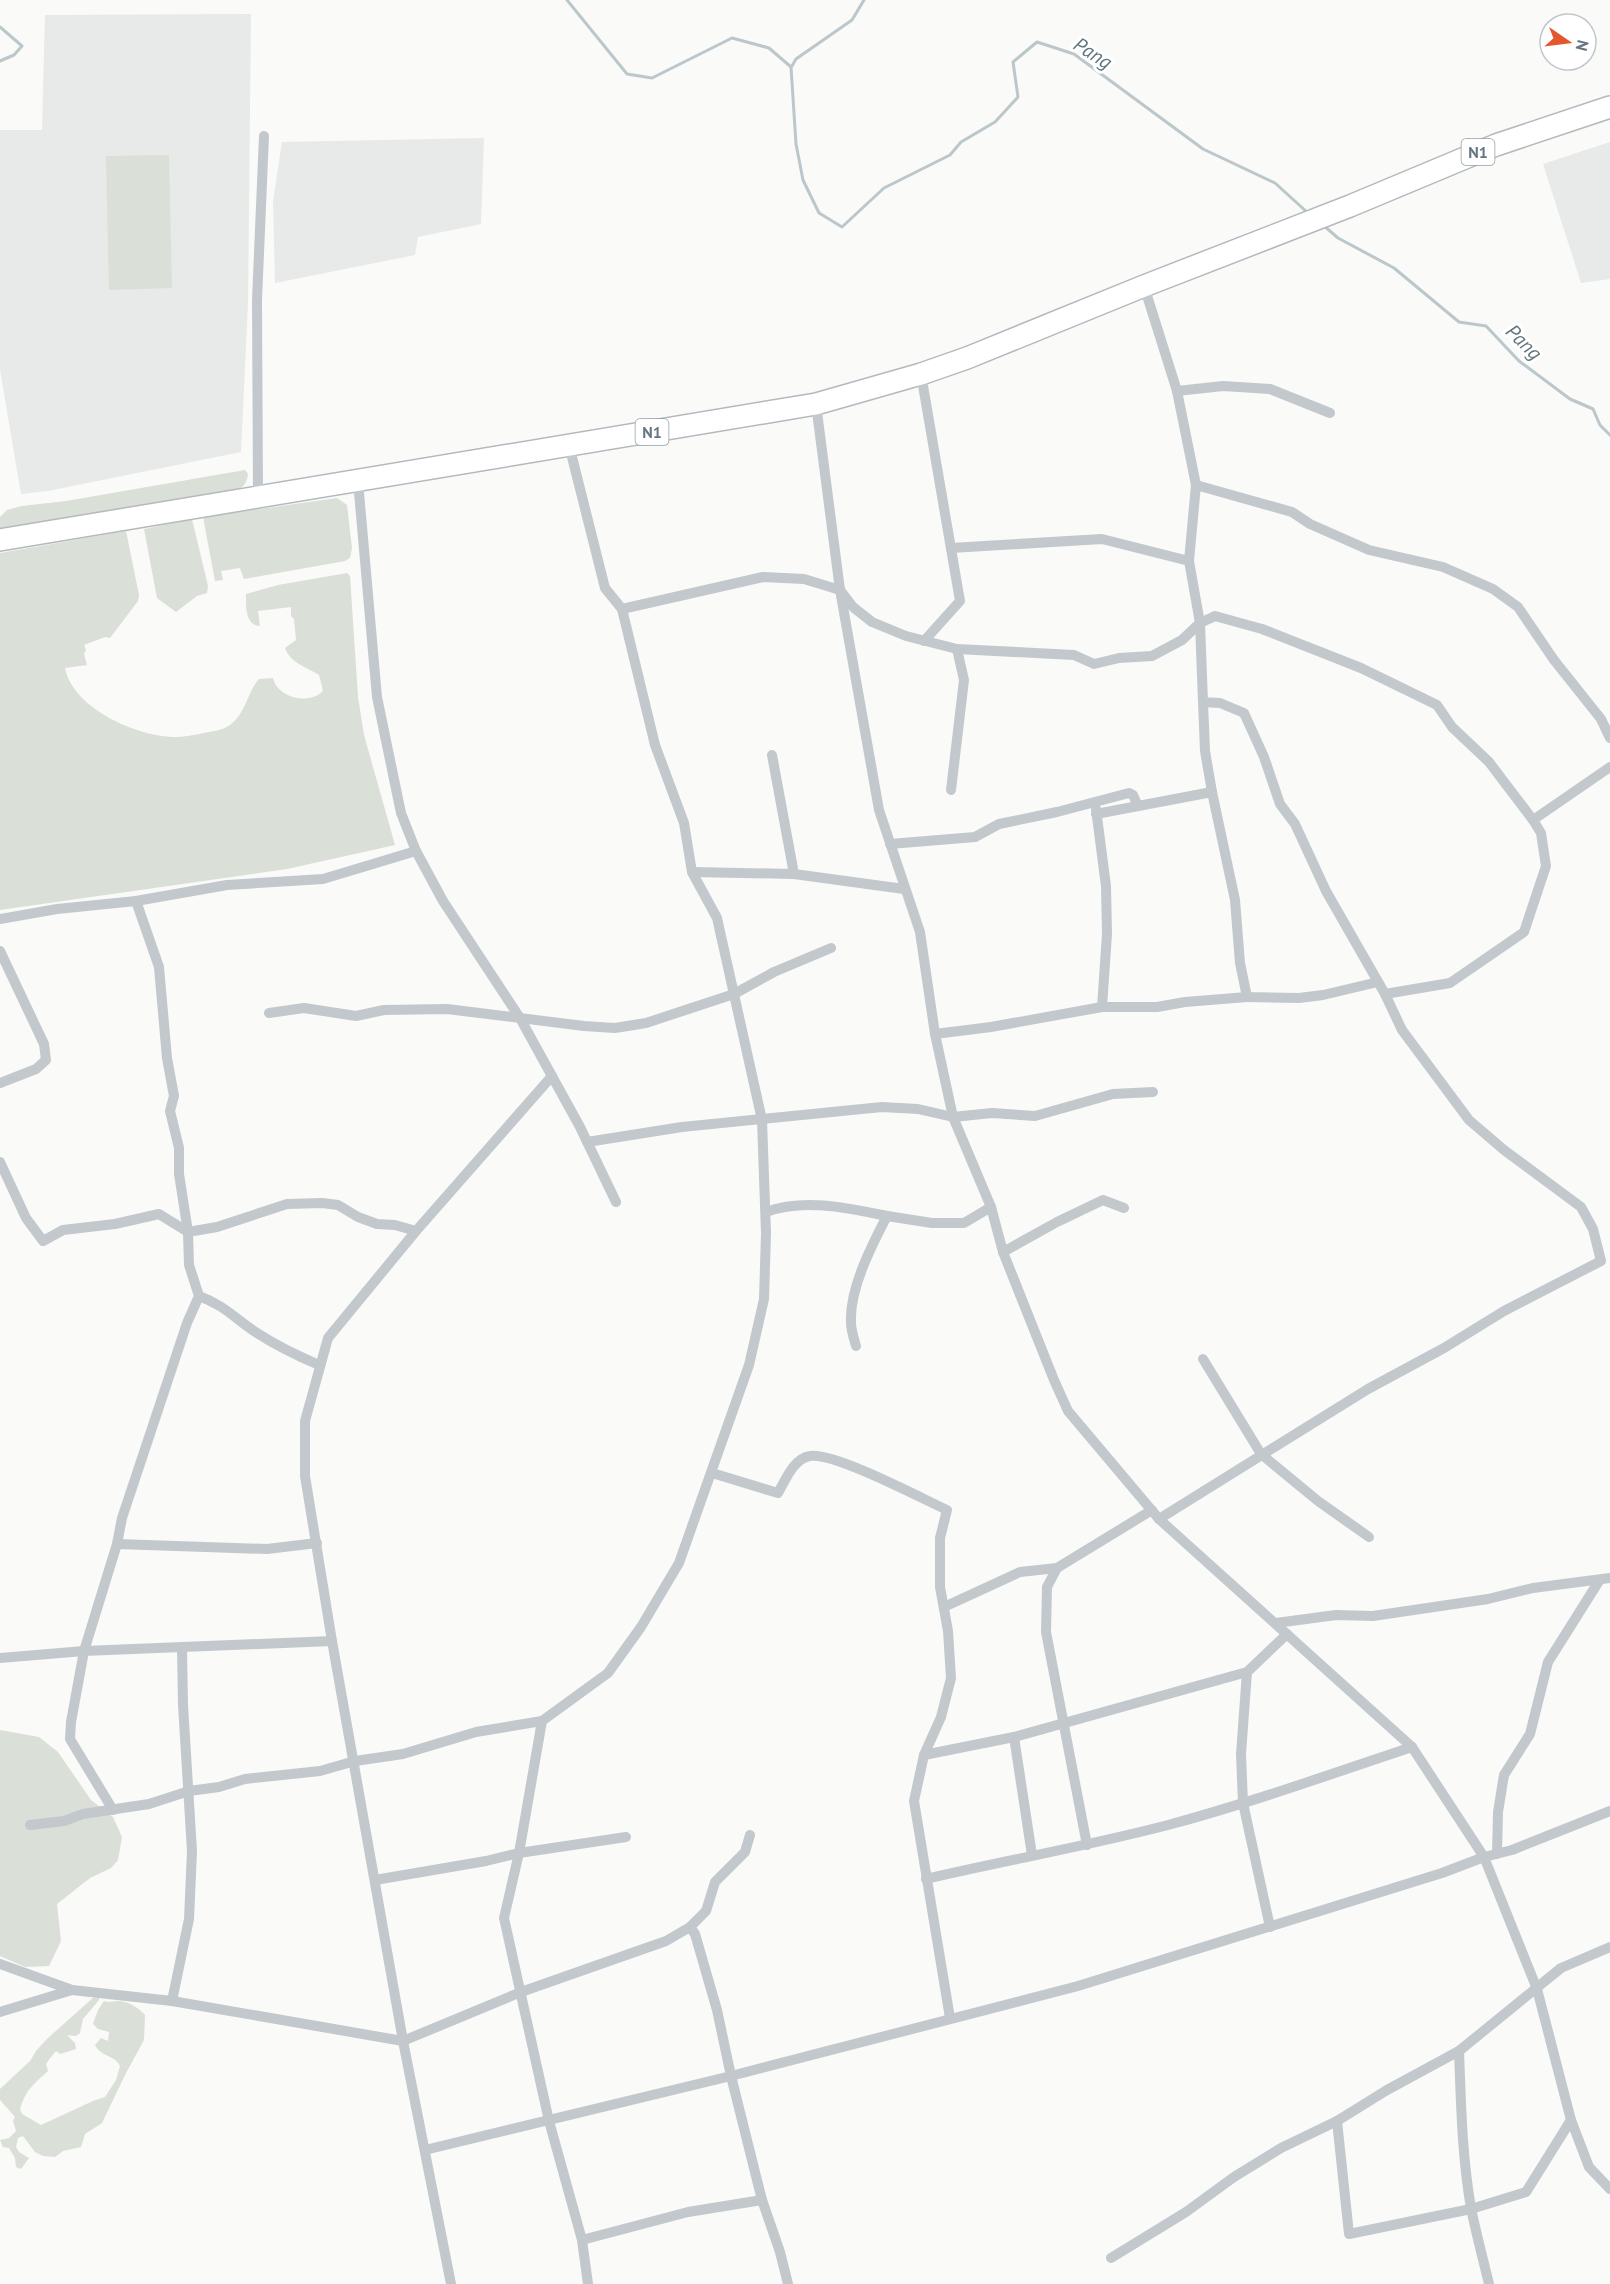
<svg xmlns="http://www.w3.org/2000/svg" width="1610" height="2284" font-family="'PT Sans',sans-serif">
<style>
.built{fill:#e8e9e9}
.green{fill:#dadfd7}
.lines{fill:none;stroke-linecap:round;stroke-linejoin:round}
.stream{stroke:#bbc7cb;stroke-width:3}
.highway-casing{stroke:#b4b9bd;stroke-width:24}
.street{stroke:#c3c8cc;stroke-width:10}
.highway{stroke:#fff;stroke-width:21}
.labels{text-anchor:middle;dominant-baseline:central;stroke-width:6;stroke-linejoin:round;paint-order:stroke}
.shield{fill:#fff;stroke:#939fa8;stroke-width:1.5}
.shield-label{font-size:16px;font-weight:bold;fill:#657683}
.water-label{font-size:20px;font-style:italic;fill:#60757c;stroke:#fff}
</style>
<rect width="100%" height="100%" fill="#fafaf8"/>
<g class="built">
<path d="M251,14L248,303L241,452L48,491L21,494L0,370V130H42L45,15Z"/>
<path d="M484,138L481,224L418,237L415,255L275,283L273,201L282,142Z"/>
<path d="M1610,142V279L1581,283L1543,164Z"/>
</g>
<g class="green">
<path d="M169,155L172,288L109,290L106,156Z"/>
<path d="M245,470L248,474C247,484 243,487 234,492L0,530V517L7,510L22,506L66,501Z"/>
<path d="M337,498L347,505L352,548L350,558L345,561L244,579L240,568L221,571L223,580L215,581L203,517Z"/>
<path d="M192,519L208,586L207,593L197,596L176,612L157,598L144,529Z"/>
<path d="M126,531L139,595L138,601L110,638L105,637L84,645L86,650L84,654L87,665L65,668C73,709 138,737 176,737C183,737 192,735 199,734C208,732 222,731 230,725C245,715 248,691 259,679L273,678C277,697 308,706 323,691L319,675C307,667 291,664 285,648L296,640L294,619L291,616V607L258,611L260,626C245,625 246,606 246,594L278,585L347,573L350,576L358,697L364,735L395,845L287,869L0,910V553Z"/>
<path d="M0,1730L39,1737L58,1752L91,1800L113,1817L122,1837L118,1860L111,1868L90,1878L57,1904L61,1941L49,1966L25,1967L0,1956Z"/>
<path d="M94,1997L99,1998V2000L83,2019L80,2033L76,2036L67,2035L75,2043L76,2049L60,2054L56,2051C55,2052 47,2062 46,2064L48,2071C34,2084 26,2089 20,2109L22,2114L41,2125L93,2101L105,2097L116,2080L120,2066C115,2055 101,2057 95,2045L101,2038L108,2041L109,2032L98,2029L93,2024L98,2010L104,2001C110,2003 112,2001 118,2001C128,2001 139,2008 145,2015L144,2040L126,2073L102,2123L85,2134L81,2147L63,2151L55,2157L43,2156L35,2152L23,2136L18,2138L16,2147L19,2152L29,2158L21,2169L16,2167L15,2158L9,2148L3,2147L0,2140L9,2138L16,2131L13,2121L15,2117L0,2100V2089L30,2061L36,2051L48,2038Z"/>
</g>
<g class="lines">
<g class="stream">
<path d="M567,0L627,74L652,78L732,38L769,48L791,67L796,144L803,180L819,213L842,227L884,188L950,155L961,142L995,122L1018,97L1013,62L1037,42L1074,54L1203,149L1275,183L1308,213"/>
<path d="M0,27L22,46L14,55L0,61"/>
<path d="M792,66L796,59L852,20L864,0"/>
<path d="M1323,225L1338,238L1394,268L1459,322L1486,326L1519,361L1570,399L1593,409L1600,425L1610,435"/>
</g>
<defs>
<path id="highway" d="M0,540L816,404L921,374L967,358L1144,286L1350,206L1496,145L1610,107"/>
</defs>
<use href="#highway" class="highway-casing"/>
<g class="street">
<path d="M1144,286L1177,391L1196,485L1189,561L1200,623L1203,702L1220,703L1244,713L1264,757L1280,804L1295,824L1326,891L1385,994L1402,1030L1469,1120L1504,1150L1581,1207L1593,1229L1601,1261L1504,1311L1444,1348L1368,1389L1159,1519"/>
<path d="M921,374L960,601L924,641"/>
<path d="M1177,391L1223,386L1270,389L1330,413"/>
<path d="M816,404L840,590L879,810L920,932L935,1034L953,1117L991,1207L1003,1252L1054,1380L1068,1411L1159,1519L1412,1747L1484,1857L1537,1989L1571,2120L1589,2167L1610,2189"/>
<path d="M358,481L377,697L401,813L416,851L443,901L520,1018L580,1127L616,1202"/>
<path d="M1196,485L1292,512L1310,524L1369,550L1443,567L1493,589L1518,607L1554,660L1601,719L1610,738"/>
<path d="M258,497L257,300L264,136"/>
<path d="M951,548L1102,539L1189,561"/>
<path d="M622,609L763,577L804,579L840,590L853,607L872,622L906,636L957,649L1074,655L1094,664L1119,658L1152,656L1182,640L1200,623L1215,616L1262,629L1361,668L1437,705L1452,727L1489,762L1533,820L1541,833L1546,866L1524,932L1450,983L1385,994"/>
<path d="M1203,702L1205,751L1212,792"/>
<path d="M772,755L794,874"/>
<path d="M951,790L964,680L957,649"/>
<path d="M1096,809L1106,886L1107,934L1102,1007"/>
<path d="M1096,814L1212,792L1235,900L1240,963L1247,997L1299,998L1323,995L1378,982"/>
<path d="M1533,820L1610,767"/>
<path d="M890,844L975,837L999,824L1057,812L1129,793L1133,795L1138,806"/>
<path d="M692,872L794,874L904,889"/>
<path d="M0,919L57,909L136,901L227,885L323,879L416,851"/>
<path d="M0,951L44,1044L46,1060L36,1069L0,1083"/>
<path d="M269,1013L304,1008L356,1016L384,1010L447,1009L584,1026L615,1028L646,1023L734,994L774,972L831,948"/>
<path d="M935,1034L991,1027L1102,1007H1157L1185,1002L1247,997"/>
<path d="M587,1142L682,1127L882,1107L918,1109L953,1117L992,1113L1035,1116L1113,1094L1153,1092"/>
<path d="M0,1162L26,1218L43,1241L63,1230L115,1224L159,1214L188,1232L217,1227L287,1204L322,1203L338,1205L358,1217L377,1224L395,1225L416,1231"/>
<path d="M766,1212C804,1198 848,1208 887,1216"/>
<path d="M1003,1252L1057,1222L1103,1200L1124,1208"/>
<path d="M199,1296C226,1306 235,1319 257,1333C277,1346 298,1356 319,1365"/>
<path d="M856,1346C854,1339 851,1330 851,1323C849,1289 872,1245 887,1216L932,1223H964L991,1207"/>
<path d="M1203,1359L1261,1454L1318,1501L1369,1537"/>
<path d="M712,1473L778,1493C785,1481 794,1458 810,1456C834,1452 921,1498 947,1510L940,1538V1587L948,1631L951,1678L941,1717L924,1755L914,1801L950,2018"/>
<path d="M117,1544L267,1549L317,1543"/>
<path d="M944,1607L1020,1572L1057,1568"/>
<path d="M1276,1623L1336,1615L1373,1616L1488,1599L1533,1588L1610,1578"/>
<path d="M0,1658L84,1651L332,1641"/>
<path d="M1247,1672L1241,1754L1243,1803L1270,1927"/>
<path d="M542,1721L519,1853L504,1918L549,2121L582,2240L588,2284"/>
<path d="M1014,1737L1032,1855"/>
<path d="M924,1755L1014,1737L1247,1672L1287,1634"/>
<path d="M113,1810L70,1739L71,1722L84,1651L117,1544L122,1518L187,1323L199,1296L189,1265L188,1232L179,1174V1148L170,1111L174,1096L167,1058L159,967L136,901"/>
<path d="M30,1825L64,1821L83,1814L149,1804L189,1791L219,1787L245,1779L320,1771L355,1761L403,1754L476,1732L542,1721L608,1673L641,1627L679,1563L749,1365L764,1299L766,1233L762,1120L717,918L692,872L684,823L655,745L622,609L605,588L569,445"/>
<path d="M1087,1845L1046,1632L1047,1587L1057,1568L1152,1510"/>
<path d="M1497,1854L1498,1812L1504,1775L1530,1734L1548,1662L1599,1581"/>
<path d="M926,1879C1007,1860 1088,1846 1168,1825C1250,1803 1331,1774 1412,1747"/>
<path d="M375,1880L486,1861L519,1853L626,1837"/>
<path d="M690,1927L695,1934L717,2010L731,2076L762,2200L780,2252L788,2284"/>
<path d="M0,1964L72,1990L172,2001L403,2041L521,1992L666,1941L690,1927L706,1911L715,1882L745,1852L750,1835"/>
<path d="M172,2001L189,1919L192,1851L183,1705L182,1648"/>
<path d="M0,2012L72,1990"/>
<path d="M1459,2051C1461,2104 1462,2156 1471,2208C1476,2233 1483,2259 1489,2284"/>
<path d="M1337,2121L1349,2234L1471,2209L1526,2192L1571,2120"/>
<path d="M425,2150L731,2076L1078,1986L1442,1873L1484,1857L1512,1850L1610,1811"/>
<path d="M582,2240L688,2212L762,2200"/>
<path d="M1111,2258L1186,2212L1234,2177L1281,2148L1337,2121L1387,2090L1459,2051L1561,1968L1610,1947"/>
<path d="M451,2284L403,2041L332,1641L305,1476V1421L328,1338L416,1231L552,1076"/>
</g>
<use href="#highway" class="highway"/>
</g>
<g class="labels">
<g class="shield">
<rect x="1461.5" y="139" width="33" height="26" rx="4.5"/>
<rect x="635.5" y="419" width="33" height="26" rx="4.5"/>
</g>
<g class="shield-label">
<text x="1478" y="152">N1</text>
<text x="652" y="432">N1</text>
</g>
<g class="water-label">
<text transform="translate(1093 53) rotate(32)">Pang</text>
<text transform="translate(1524 342) rotate(44)">Pang</text>
</g>
</g>
<g transform="translate(1568 42) rotate(104)"><circle r="28" fill="#ffffff" stroke="#c1c8cd" stroke-width="1.5"/>
<path d="M0-4.5L10 22L0 15L-10 22Z" fill="#e4572e"/>
<text y="-9" font-size="16" font-weight="bold" text-anchor="middle" fill="#657683">N</text>
</g>
</svg>
